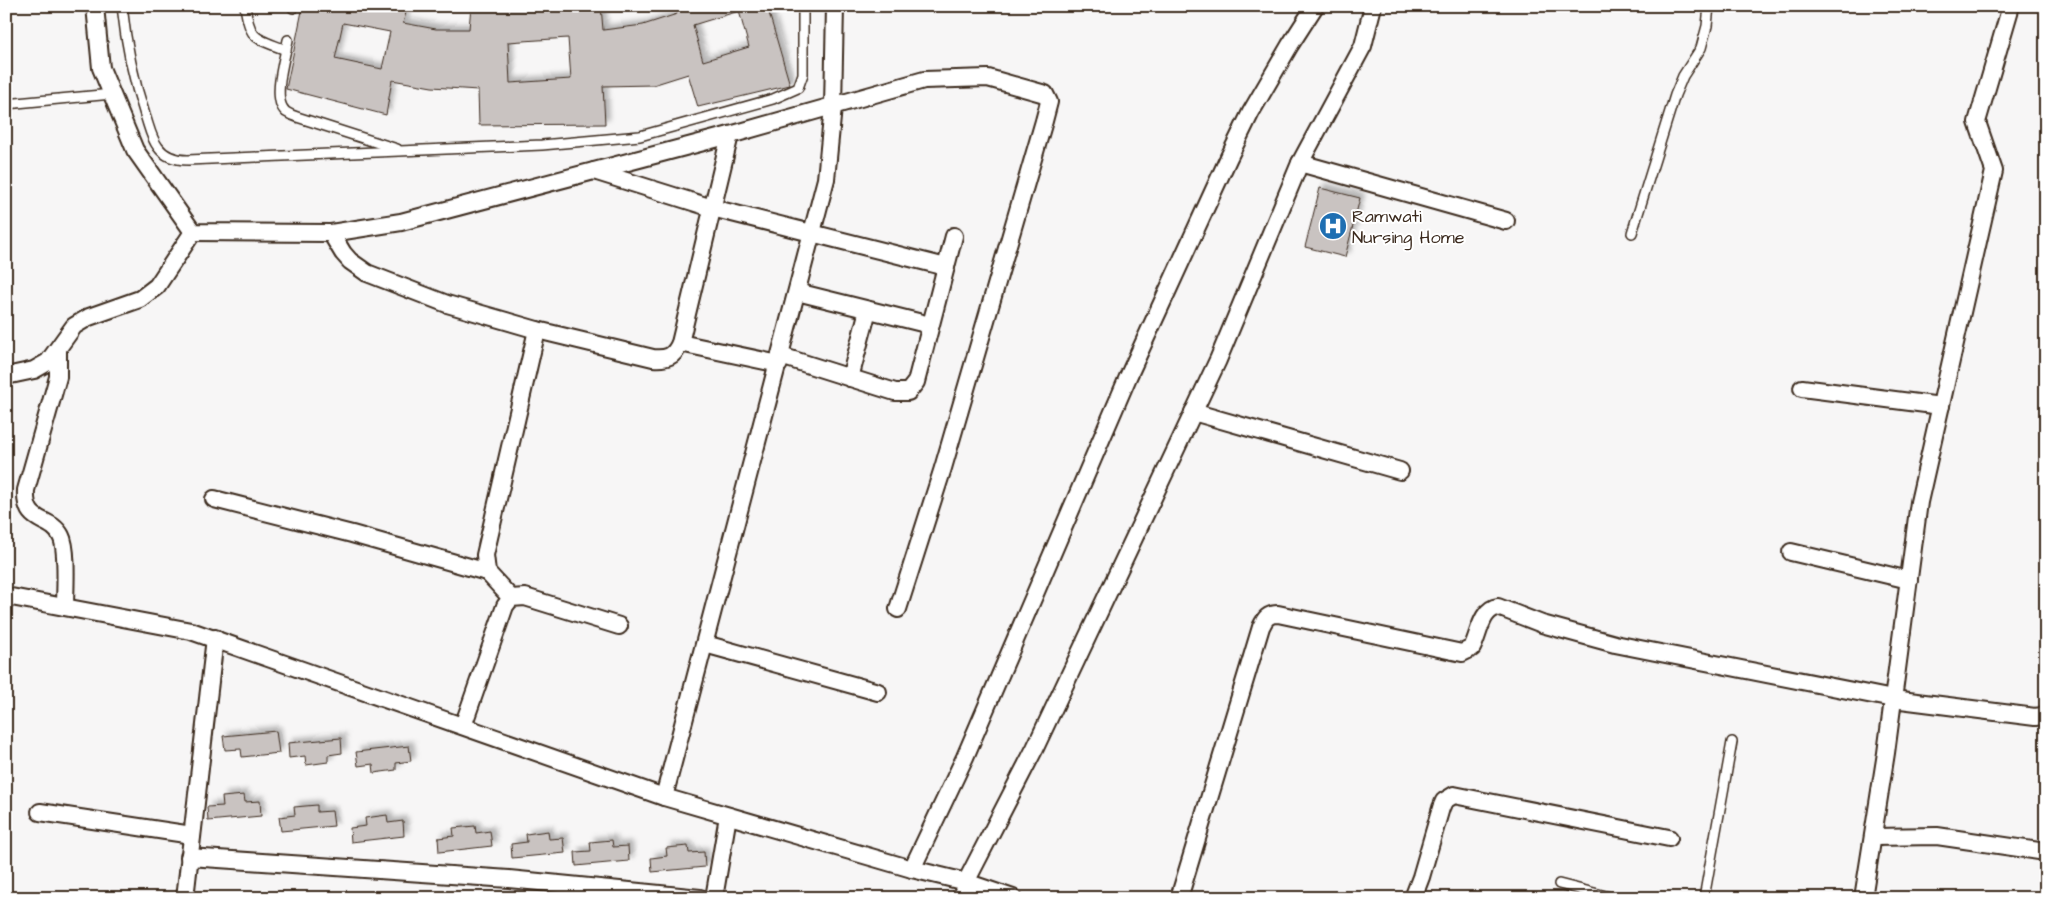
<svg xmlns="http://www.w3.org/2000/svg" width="2052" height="904" font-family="'Architects Daughter',sans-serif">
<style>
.building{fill:#c9c3c1;stroke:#3b2a1e;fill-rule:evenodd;filter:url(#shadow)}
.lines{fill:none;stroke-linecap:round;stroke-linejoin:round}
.lane-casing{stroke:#3b2a1e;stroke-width:12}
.street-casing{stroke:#3b2a1e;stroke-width:20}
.lane{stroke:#fff;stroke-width:9}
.street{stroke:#fff;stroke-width:16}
.labels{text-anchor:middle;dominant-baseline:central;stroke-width:4;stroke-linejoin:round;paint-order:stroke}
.poi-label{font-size:18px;fill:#3b2a1e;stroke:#fff;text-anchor:start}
</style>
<defs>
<filter id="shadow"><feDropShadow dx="4.5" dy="-4.5" stdDeviation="2.5" flood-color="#0004"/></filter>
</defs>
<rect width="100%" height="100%" fill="#f7f6f6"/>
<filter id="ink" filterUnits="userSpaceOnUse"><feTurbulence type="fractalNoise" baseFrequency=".02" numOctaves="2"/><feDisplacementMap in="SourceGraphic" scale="10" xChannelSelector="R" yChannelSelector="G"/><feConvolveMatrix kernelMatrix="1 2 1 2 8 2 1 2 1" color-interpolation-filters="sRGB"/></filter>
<g filter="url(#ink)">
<g class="building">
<path d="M303,6H408L403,23L436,29H469L471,6H601L603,30L643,25L677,14L675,6H767L790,85L698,107L688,74L653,85L603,86L605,124L479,125L478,90L432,87L392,80L386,115L286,89ZM739,11L749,47L703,61L693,25ZM343,23L390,32L382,69L335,59ZM568,38L571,79L510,83L508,42Z"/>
<path d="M1320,188L1360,198L1345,257L1305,247Z"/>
<path d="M276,731L279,753L242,757L241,749L225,750L223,736Z"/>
<path d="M341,738L342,753L328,755V762L306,765L305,756L289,758L288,743Z"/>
<path d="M409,746L411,761L396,763V770L374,773L373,764L358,766L356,752Z"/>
<path d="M244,795L245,802L260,801L261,816L208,821L207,807L223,806L222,797Z"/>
<path d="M317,805V812L332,811L334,826L281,831L279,817L295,815L294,807Z"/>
<path d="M387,815L388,823L403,821L404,836L351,842L350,828L366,826L365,818Z"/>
<path d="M475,826L476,833L490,831L492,846L439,852L438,838L454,836L453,828Z"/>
<path d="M548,831L549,839L563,838L565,853L512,858L511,844L527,842L526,834Z"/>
<path d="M612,840L613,847L628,846L629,861L576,866L575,852L591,851L590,842Z"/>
<path d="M688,846L689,853L704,852L705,867L652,872L651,858L667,856L666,848Z"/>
</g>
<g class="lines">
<defs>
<g id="lane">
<path d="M122,6C126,44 133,79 145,115C149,126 151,138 158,147C165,157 176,160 188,160L542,145L640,136L773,99L798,88L803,74V6"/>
<path d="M245,6C250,41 256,38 286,50"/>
<path d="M293,8L294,6"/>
<path d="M288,40C285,57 271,100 286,112C289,114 294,116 297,117L397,149"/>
<path d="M6,104L112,94"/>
<path d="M1632,233L1675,95L1683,76L1701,48L1707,26L1709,6"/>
<path d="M1559,884L1614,898"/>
<path d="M1704,898L1732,742"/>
</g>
<g id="street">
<path d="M95,6L101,68L135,150L193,232L331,233L401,222L730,135L924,80L988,78L1045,94L1049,102L1044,121L943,468L898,609"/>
<path d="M1300,163L1506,221"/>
<path d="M594,171L712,208L946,267"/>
<path d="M331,233L343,253L350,261L367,273L447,304L537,330L653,358C667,359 674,357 680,343L730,135"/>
<path d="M797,292L930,325"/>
<path d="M680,343L779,364"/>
<path d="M58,350V377L26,490C24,526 50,515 61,536C68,549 65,591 65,607"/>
<path d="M781,356L895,392H908L916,382L954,236"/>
<path d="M6,376L34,370L48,362L74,326L89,317L140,299L157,286L193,232"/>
<path d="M850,378L868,310"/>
<path d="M1802,388L1941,406"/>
<path d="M1193,412L1400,471"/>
<path d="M214,499L352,534L487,572"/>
<path d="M1791,552L1909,580"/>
<path d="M6,596L191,631L664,797L912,869L966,882L1013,898"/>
<path d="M511,598L487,572L485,555L537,330"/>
<path d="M705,644L878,692"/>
<path d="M463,726L505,606L511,598L525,597L619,626"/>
<path d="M664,797L826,179L833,107L835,6"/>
<path d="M40,812L192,835"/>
<path d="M1873,837L1937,836L2046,852"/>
<path d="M189,857L509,879L700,898"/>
<path d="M912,869L965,757L1128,377L1229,157L1251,112L1290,45L1315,6"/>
<path d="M185,898L215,638"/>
<path d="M714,898L728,816"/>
<path d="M961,898L966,882L1035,748L1218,360L1300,163L1363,46L1373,6"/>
<path d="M1179,898L1261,627C1265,619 1267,614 1278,614L1462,653L1472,648C1479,635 1481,609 1498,607L1542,624L1615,644L1893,699L2035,717L2042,716L2046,713"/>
<path d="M1413,898L1421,877L1441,808L1444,801L1454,795L1669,838"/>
<path d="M1863,898L1886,753L1919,502L1994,171L1977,122L2011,6"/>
</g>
</defs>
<use href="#lane" class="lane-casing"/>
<use href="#street" class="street-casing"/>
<use href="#lane" class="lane"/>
<use href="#street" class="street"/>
</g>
</g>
<defs>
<symbol id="hospital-disc" viewBox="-11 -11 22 22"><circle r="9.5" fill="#1f6fb2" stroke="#fff"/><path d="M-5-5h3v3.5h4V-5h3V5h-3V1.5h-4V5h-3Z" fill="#fff"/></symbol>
</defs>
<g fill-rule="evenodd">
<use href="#hospital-disc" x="1317" y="210" width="32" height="32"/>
</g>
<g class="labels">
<g class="poi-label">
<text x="1352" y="216">Ramwati<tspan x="1352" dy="21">Nursing Home</tspan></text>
</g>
</g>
<rect width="2052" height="904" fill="none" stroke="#fff" stroke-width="25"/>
<rect x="12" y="12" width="2027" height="879" fill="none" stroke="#3b2a1e" stroke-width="2" filter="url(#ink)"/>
</svg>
